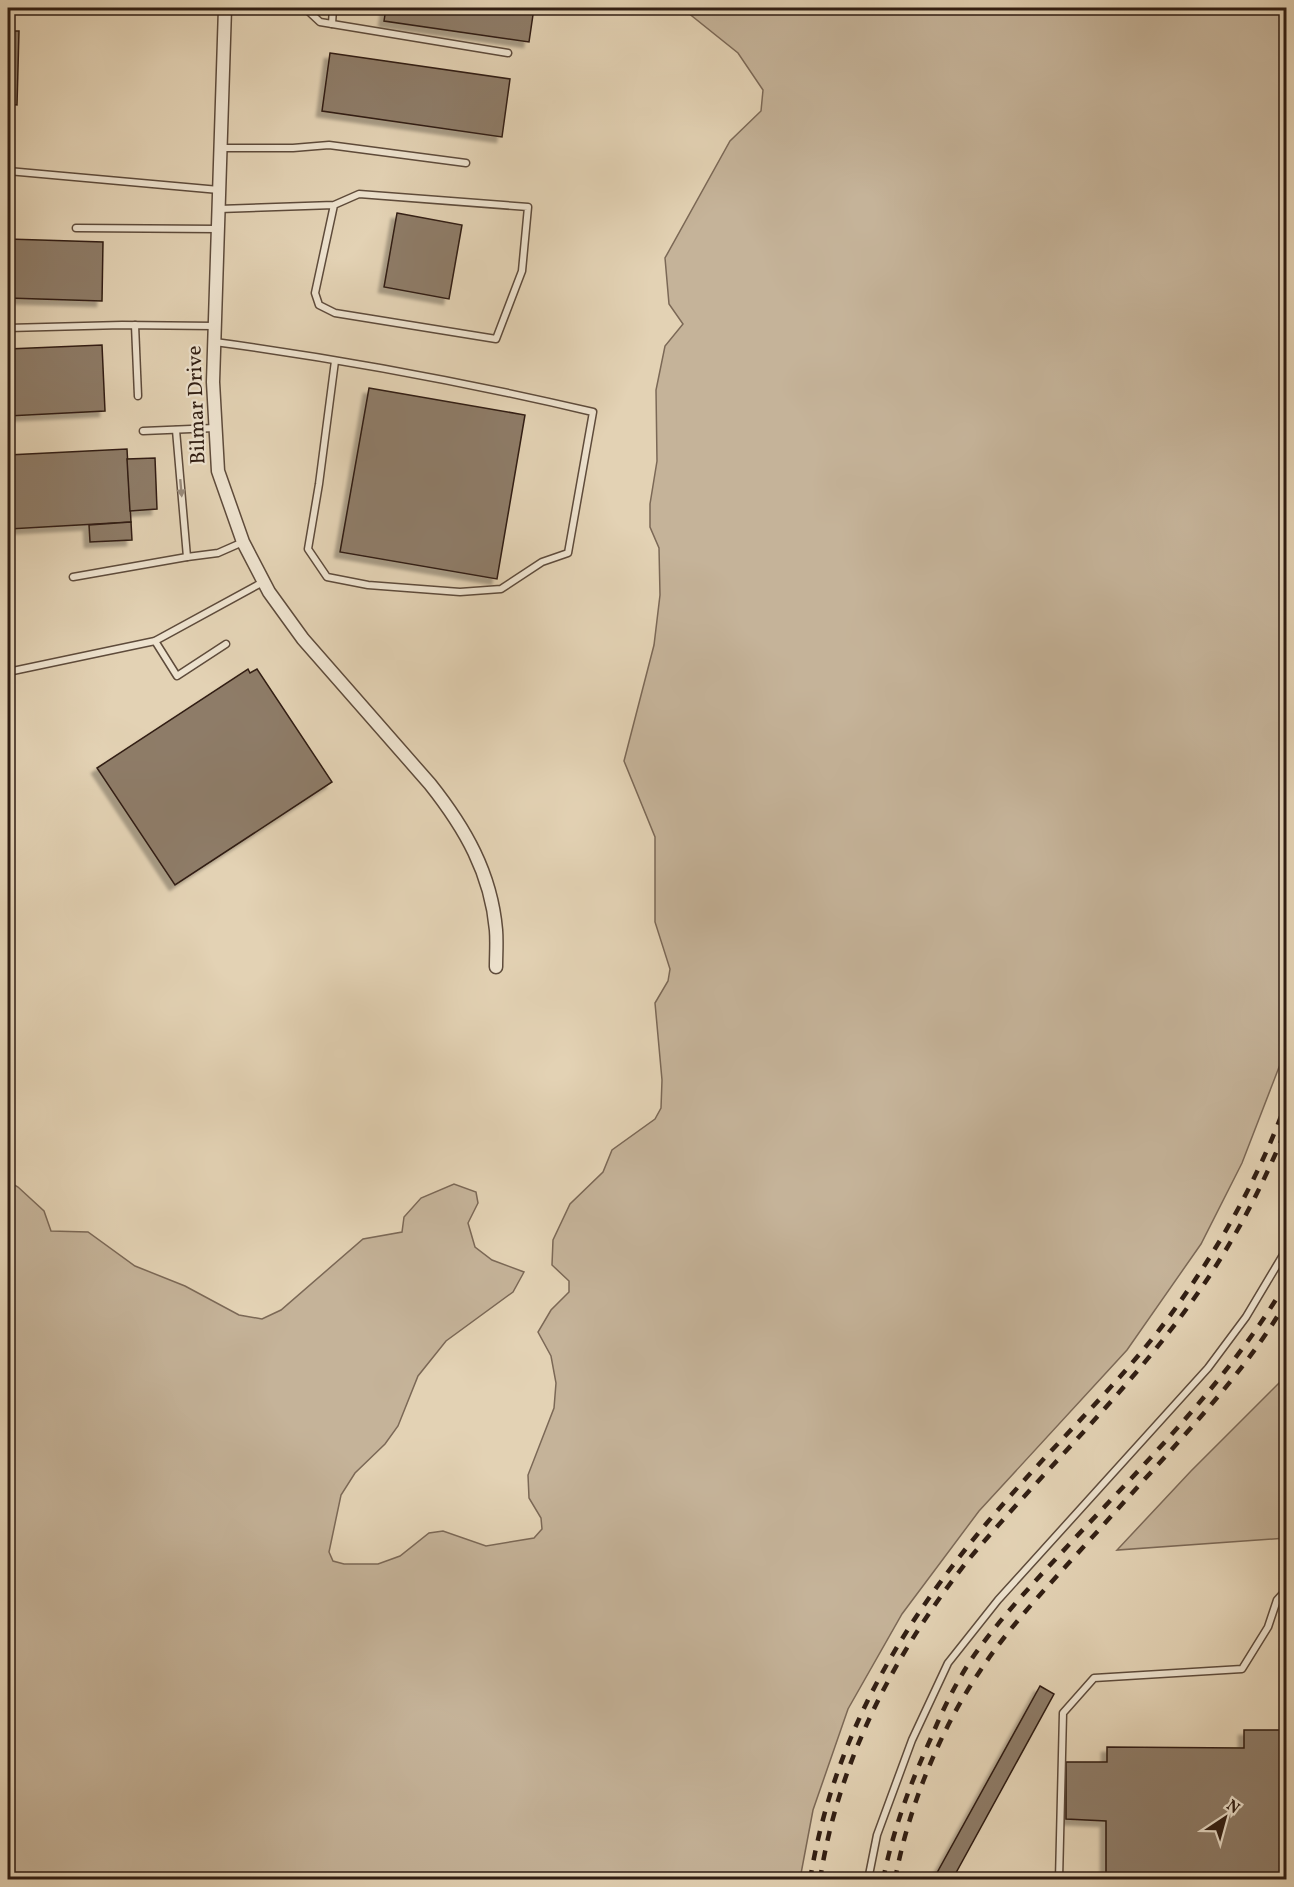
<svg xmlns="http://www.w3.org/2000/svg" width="1294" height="1887" font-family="Vollkorn,serif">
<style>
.green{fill:#c5b399;stroke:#7b6856;stroke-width:1.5}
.building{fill:#8e7c67;stroke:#311e13;stroke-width:1.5;filter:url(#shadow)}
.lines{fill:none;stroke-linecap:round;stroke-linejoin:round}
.service-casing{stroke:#5e4b3b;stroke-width:9}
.minor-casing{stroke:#5e4b3b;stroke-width:15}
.service{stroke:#ede2ce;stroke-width:6}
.minor{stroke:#ede2ce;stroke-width:12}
.rail{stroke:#311e13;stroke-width:4.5;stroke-dasharray:10 10;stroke-linecap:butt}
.oneway{fill:#988a7a}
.labels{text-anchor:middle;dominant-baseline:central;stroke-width:4.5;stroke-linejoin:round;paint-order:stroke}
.street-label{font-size:21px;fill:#311e13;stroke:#ede2ce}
</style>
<defs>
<filter id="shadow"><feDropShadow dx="-5.5" dy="5.5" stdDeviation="1.5" flood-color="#0004"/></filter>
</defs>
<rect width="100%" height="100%" fill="#e3d2b4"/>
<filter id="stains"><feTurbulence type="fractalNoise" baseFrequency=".00333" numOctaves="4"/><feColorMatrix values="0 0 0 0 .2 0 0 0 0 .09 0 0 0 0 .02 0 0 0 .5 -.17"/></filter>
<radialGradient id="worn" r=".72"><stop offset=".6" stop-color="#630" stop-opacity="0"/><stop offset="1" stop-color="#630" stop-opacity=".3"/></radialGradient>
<g class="green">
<path d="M682,8H1286V1039L1281,1062L1242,1163L1201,1244L1127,1350L979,1511L902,1614L848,1709L813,1810L800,1879H8V1181L18,1187L44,1211L51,1231L88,1232L135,1266L185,1286L239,1315L262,1319L281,1310L363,1239L402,1232L404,1217L421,1198L454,1184L476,1192L478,1203L468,1223L475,1247L492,1260L524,1272L513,1292L446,1341L418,1376L398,1426L385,1444L355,1473L341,1495L329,1552L333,1561L344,1564H378L400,1556L429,1533L443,1531L486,1546L534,1538L542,1529L541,1518L529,1498L528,1475L554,1408L556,1383L551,1356L538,1332L551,1310L569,1292V1281L552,1265L553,1240L570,1204L603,1172L612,1150L655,1119L661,1108L662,1080L655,1003L668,981L670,969L655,922V837L624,761L654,645L660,595L659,548L650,527V504L657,461L656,390L665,346L683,324L669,304L665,258L730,141L761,111L763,90L738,53Z"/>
<path d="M1286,1376V1538L1117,1550L1191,1471Z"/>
</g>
<g class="building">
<path d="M386,8H534L529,42L384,21Z"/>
<path d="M8,31H19L17,105L8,104Z"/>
<path d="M330,53L510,79L502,137L322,111Z"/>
<path d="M397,213L462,225L449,299L384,287Z"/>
<path d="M8,239L103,242L102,301L8,298Z"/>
<path d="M102,345L105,411L8,416V349Z"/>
<path d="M369,388L525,415L497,579L340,552Z"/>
<path d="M127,449L131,522L9,529L8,455Z"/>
<path d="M155,458L157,509L130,511L127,459Z"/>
<path d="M131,522L132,540L90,542L89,525Z"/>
<path d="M248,669L250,673L257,669L332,782L175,885L97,768Z"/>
<path d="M1040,1686L1054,1694L952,1880H933Z"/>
<path d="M1244,1730H1286V1880H1106V1821L1066,1819V1762H1107V1747L1244,1748Z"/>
</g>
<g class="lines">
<defs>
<g id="service">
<path d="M305,8L320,22L508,53"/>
<path d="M332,24L333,8"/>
<path d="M221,148H293L329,145L466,163"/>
<path d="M8,171L219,190"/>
<path d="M219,209L334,205L359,194L528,207L522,271L496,339L335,313L319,305L315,293L334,205"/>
<path d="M76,228L218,229"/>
<path d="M135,325L138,396"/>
<path d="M8,328L122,325L215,326"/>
<path d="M215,342C342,359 469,383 593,412L568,553L542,562L501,589L460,592L368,585L327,577L308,549L319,484L335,361"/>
<path d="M176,430L187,557"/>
<path d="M143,431L215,428"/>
<path d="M73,577L187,557L218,553L243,542"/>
<path d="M155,641L177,676L226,644"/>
<path d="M8,672L155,641L263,582"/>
<path d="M868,1880L877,1835L912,1740L948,1663L998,1600L1208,1368L1246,1317L1286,1250"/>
<path d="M1059,1880L1063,1713L1094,1678L1242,1669L1268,1627L1277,1600L1286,1590"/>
</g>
<path id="minor" d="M225,8L213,382L218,471L243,542L269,592L303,639L430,784C465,828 491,873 496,930C497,942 496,955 496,967"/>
</defs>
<use href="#service" class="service-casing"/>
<use href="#minor" class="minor-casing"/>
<use href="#service" class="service"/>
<use href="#minor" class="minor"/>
<g class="rail">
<path d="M810,1880C835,1727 911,1608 1011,1495C1061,1438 1117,1385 1163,1325C1214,1257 1257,1183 1286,1103"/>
<path d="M820,1880C838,1761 895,1652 969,1559C1043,1471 1129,1391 1195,1297C1232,1245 1262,1188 1286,1129"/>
<path d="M883,1880C893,1830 910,1784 931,1738C943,1709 957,1680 975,1654C1005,1612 1041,1575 1076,1537C1151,1457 1230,1378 1286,1283"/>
<path d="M895,1880C908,1808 940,1730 980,1671C1005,1633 1036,1599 1066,1566C1099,1530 1131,1494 1164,1458C1208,1409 1253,1359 1286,1302"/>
</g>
</g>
<defs><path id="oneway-solid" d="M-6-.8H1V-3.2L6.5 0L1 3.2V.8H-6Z" transform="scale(1.5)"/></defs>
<use class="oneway" href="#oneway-solid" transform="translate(181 488) rotate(85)"/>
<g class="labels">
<g class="street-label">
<text transform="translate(197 405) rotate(-92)">Bilmar Drive</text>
</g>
</g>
<rect width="1294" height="1887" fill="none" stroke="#e3d2b4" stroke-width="30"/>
<rect x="9" y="9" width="1276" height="1869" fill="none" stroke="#311e13" stroke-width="3"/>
<rect x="15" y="15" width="1264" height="1857" fill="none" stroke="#311e13" stroke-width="1.5"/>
<g transform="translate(1225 1818) rotate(36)" stroke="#ede2ce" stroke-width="4.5" paint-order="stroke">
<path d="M0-4.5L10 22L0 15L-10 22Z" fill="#311e13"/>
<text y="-9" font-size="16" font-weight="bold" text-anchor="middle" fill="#311e13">N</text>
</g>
<rect width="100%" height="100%" filter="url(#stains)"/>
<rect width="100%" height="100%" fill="url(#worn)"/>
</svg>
